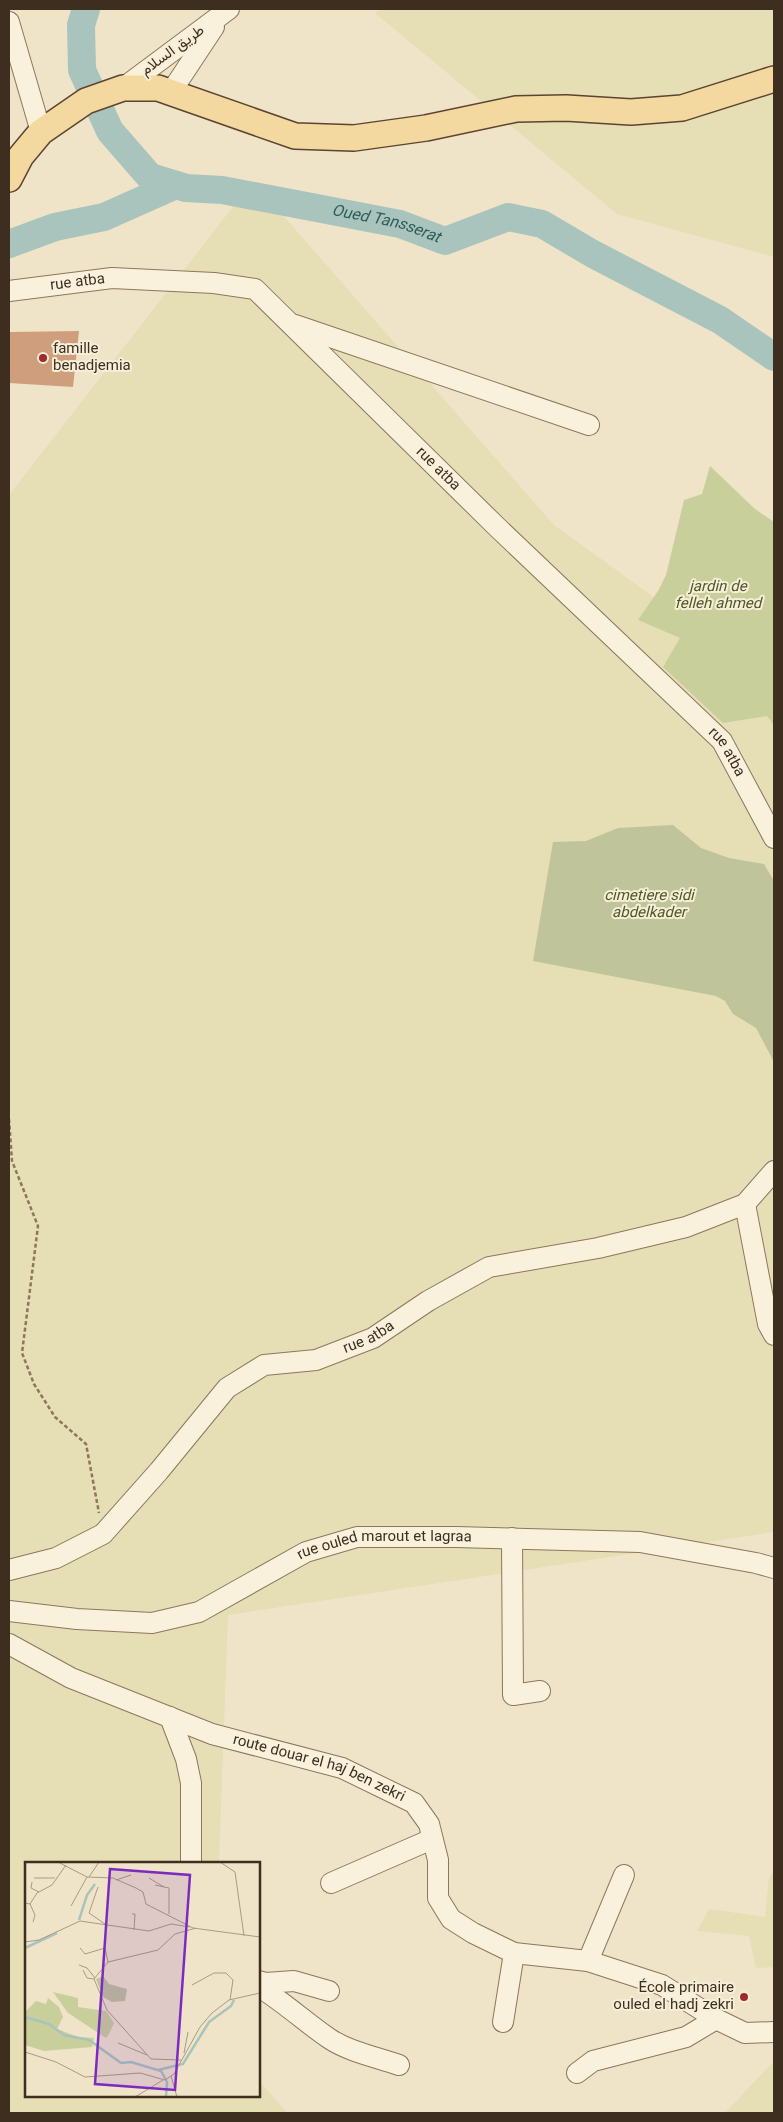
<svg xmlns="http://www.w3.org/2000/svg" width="783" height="2122" font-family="Georgia,Vazirmatn,serif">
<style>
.farmland{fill:#e6deb5}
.green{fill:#c9cf9b}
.cemetery{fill:#bfc49a}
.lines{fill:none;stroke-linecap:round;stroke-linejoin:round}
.river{stroke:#a9c4bc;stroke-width:28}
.building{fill:#cf9f7d}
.minor-casing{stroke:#8d765c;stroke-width:22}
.major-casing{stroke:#5b4430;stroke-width:28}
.path{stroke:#8d765c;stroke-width:2.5;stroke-dasharray:4 2.5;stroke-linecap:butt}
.minor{stroke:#faf1dc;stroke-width:20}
.major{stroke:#f3d9a0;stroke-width:25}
.poi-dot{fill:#9e2a2b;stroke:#f7eed8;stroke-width:2}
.labels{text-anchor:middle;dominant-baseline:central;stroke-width:4;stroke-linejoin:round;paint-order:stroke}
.street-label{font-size:15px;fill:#3d2e20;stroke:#f7eed8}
.poi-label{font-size:15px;fill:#3d2e20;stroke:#f7eed8;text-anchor:start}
.park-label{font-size:15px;font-style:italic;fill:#4d5a26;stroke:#f7eed8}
.water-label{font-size:16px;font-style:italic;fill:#2f5d5a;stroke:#f7eed8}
.inset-river{fill:none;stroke:#a9c4bc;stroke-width:2.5}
.inset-road{fill:none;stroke:#a89b85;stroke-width:1}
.view{fill:#7b2cbf;fill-opacity:0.15;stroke:#7b2cbf;stroke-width:2.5}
.inset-edge{fill:none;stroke:#3d2e20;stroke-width:2.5}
</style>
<rect width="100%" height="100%" fill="#f0e4c8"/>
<g class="farmland">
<path d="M380,9H774V257L617,214L375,13Z"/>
<path d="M253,181L554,525L774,684V1532L228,1615L219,1863H26V2096H259V2081L287,2113H9V495Z"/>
<path d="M774,1871V1967L756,1968L749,1936L697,1931L709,1909L765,1917L769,1878Z"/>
<path d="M774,2060V2113H725L774,2061Z"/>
</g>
<path class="green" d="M710,466L755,509L774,522V725L767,716L723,723L663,667L680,638L638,620L658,591L666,575L684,500L702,494Z"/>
<path class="cemetery" d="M673,825L701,848L729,858L764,864L774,881V1062L756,1028L733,1014L725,1001L716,996L533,961L553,842L586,841L618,828Z"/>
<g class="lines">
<g class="river">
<path id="s1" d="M86,9L81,25L82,70L110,131L150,177L186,188L222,190L400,224L445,241L508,217L542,224L593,254L720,320L774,357"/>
<path d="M9,244L55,227L104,217L176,185"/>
</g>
</g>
<path class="building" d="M79,331L73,387L9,383V332Z"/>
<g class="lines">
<defs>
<g id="minor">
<path d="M9,22L41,132"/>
<path d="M123,88L229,9"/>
<path d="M171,92L214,27"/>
<path id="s2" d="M9,291L112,278L214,283L255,289L497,527L722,741L774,838"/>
<path d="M295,325L589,425"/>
<path d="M745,1204L768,1324L774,1335"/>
<path d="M512,1538L513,1695L540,1691"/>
<path id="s3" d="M9,1570L56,1558L103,1534L159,1471L227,1388L264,1365L316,1360L373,1338L428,1301L489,1267L598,1248L686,1227L745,1204L774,1171"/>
<path id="s4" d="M9,1611L77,1619L152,1623L199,1612L306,1552L357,1537H456L640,1542L756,1563L774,1568"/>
<path id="s5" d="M9,1644L71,1678L212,1734L342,1768L414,1803L429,1824L438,1860V1898L451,1919L473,1933L514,1953L588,1961L662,1985L716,2019L745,2033L774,2032"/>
<path d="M170,1717L186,1759L191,1783V1863"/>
<path d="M331,1883L432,1839"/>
<path d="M588,1961L624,1875"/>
<path d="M259,1981L266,1983L294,1981L329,1991"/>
<path d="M259,1987C284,2002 306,2023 330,2039C350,2052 376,2057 399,2065"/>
<path d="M503,2022L514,1953"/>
<path d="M577,2073L593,2061L686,2037L716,2019"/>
</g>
<path id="major" d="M9,179L21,156L41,132L86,101L123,88H158L295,136L354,138L426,128L516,109L566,108L631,112L682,108L774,79"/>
</defs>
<use href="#minor" class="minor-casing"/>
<use href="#major" class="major-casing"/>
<path class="path" d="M9,1119L12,1161L38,1226L22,1353L34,1384L55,1417L86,1444L99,1513"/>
<use href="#minor" class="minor"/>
<use href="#major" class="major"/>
</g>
<g class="poi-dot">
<circle cx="43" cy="358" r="5"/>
<circle cx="744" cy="1997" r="5"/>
</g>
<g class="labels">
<g class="street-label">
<text transform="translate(173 51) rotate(-36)">طريق السلام</text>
<text stroke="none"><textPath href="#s2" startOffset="69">rue atba</textPath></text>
<text stroke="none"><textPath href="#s2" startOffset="504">rue atba</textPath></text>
<text stroke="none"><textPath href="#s2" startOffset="909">rue atba</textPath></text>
<text stroke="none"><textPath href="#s3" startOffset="446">rue atba</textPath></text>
<text stroke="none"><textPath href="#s4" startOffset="394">rue ouled marout et lagraa</textPath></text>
<text stroke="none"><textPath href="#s5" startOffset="335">route douar el haj ben zekri</textPath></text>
</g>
<g class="poi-label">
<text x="53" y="349">famille<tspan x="53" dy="17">benadjemia</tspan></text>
<text x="734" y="1988" text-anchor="end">École primaire<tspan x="734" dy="17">ouled el hadj zekri</tspan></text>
</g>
<g class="park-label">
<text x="718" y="587">jardin de<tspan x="718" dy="17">felleh ahmed</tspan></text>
<text x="649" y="896">cimetiere sidi<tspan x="649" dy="17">abdelkader</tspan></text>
</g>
<g class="water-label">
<text stroke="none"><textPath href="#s1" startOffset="431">Oued Tansserat</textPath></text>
</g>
</g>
<g transform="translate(25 1862)">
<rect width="235" height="235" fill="#f0e4c8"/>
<path d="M28,130L53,136V145L81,149L89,161L84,172L81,176L43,151ZM23,136L34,145L38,155L32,167L53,175L69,176L67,185L19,189L0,183V150L11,139L21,142Z" fill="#c9cf9b"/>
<path d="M78,114L84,122L102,127L100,139L87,140L78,135L71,117Z" fill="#bfc49a"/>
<path class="inset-river" d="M54,58L62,33L70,22M0,86L32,71M0,155L24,162L39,173L64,178L96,201L106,200L136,209L142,220L141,235M133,208L158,202L184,160L206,144L209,138"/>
<path class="inset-road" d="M33,0L62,15L88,16L111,26L118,30L121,42L168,66L235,75M195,0L210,10L219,74M64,15L74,0M9,16H30M124,16L139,25M91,18L106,13M7,20L6,26L14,30M130,23L144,26V52M73,25L64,51L80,62M0,41L5,42L12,31L27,23L41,3M5,42L10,53L8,60M46,44L62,15M107,52H110L109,68M0,80L14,78L55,59L124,69L146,62L165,65M55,86L60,92L80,86L83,100M54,103L62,106L70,116M58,108L62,116L69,117M167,123L189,111H201L208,118L205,138M93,181L122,193M0,190L31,200L60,215L115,211L140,218L149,212L175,165L187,151L204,138L235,131M159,191L163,170M156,198L126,197L82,148L69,117L83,100L133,88L150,72L171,66M146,214L152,235M110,235L138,218"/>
<path class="view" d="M85,7L165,13L150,228L70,222Z"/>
<rect width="235" height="235" class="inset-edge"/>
</g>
<rect width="783" height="2122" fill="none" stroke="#3d2e20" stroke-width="20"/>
</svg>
